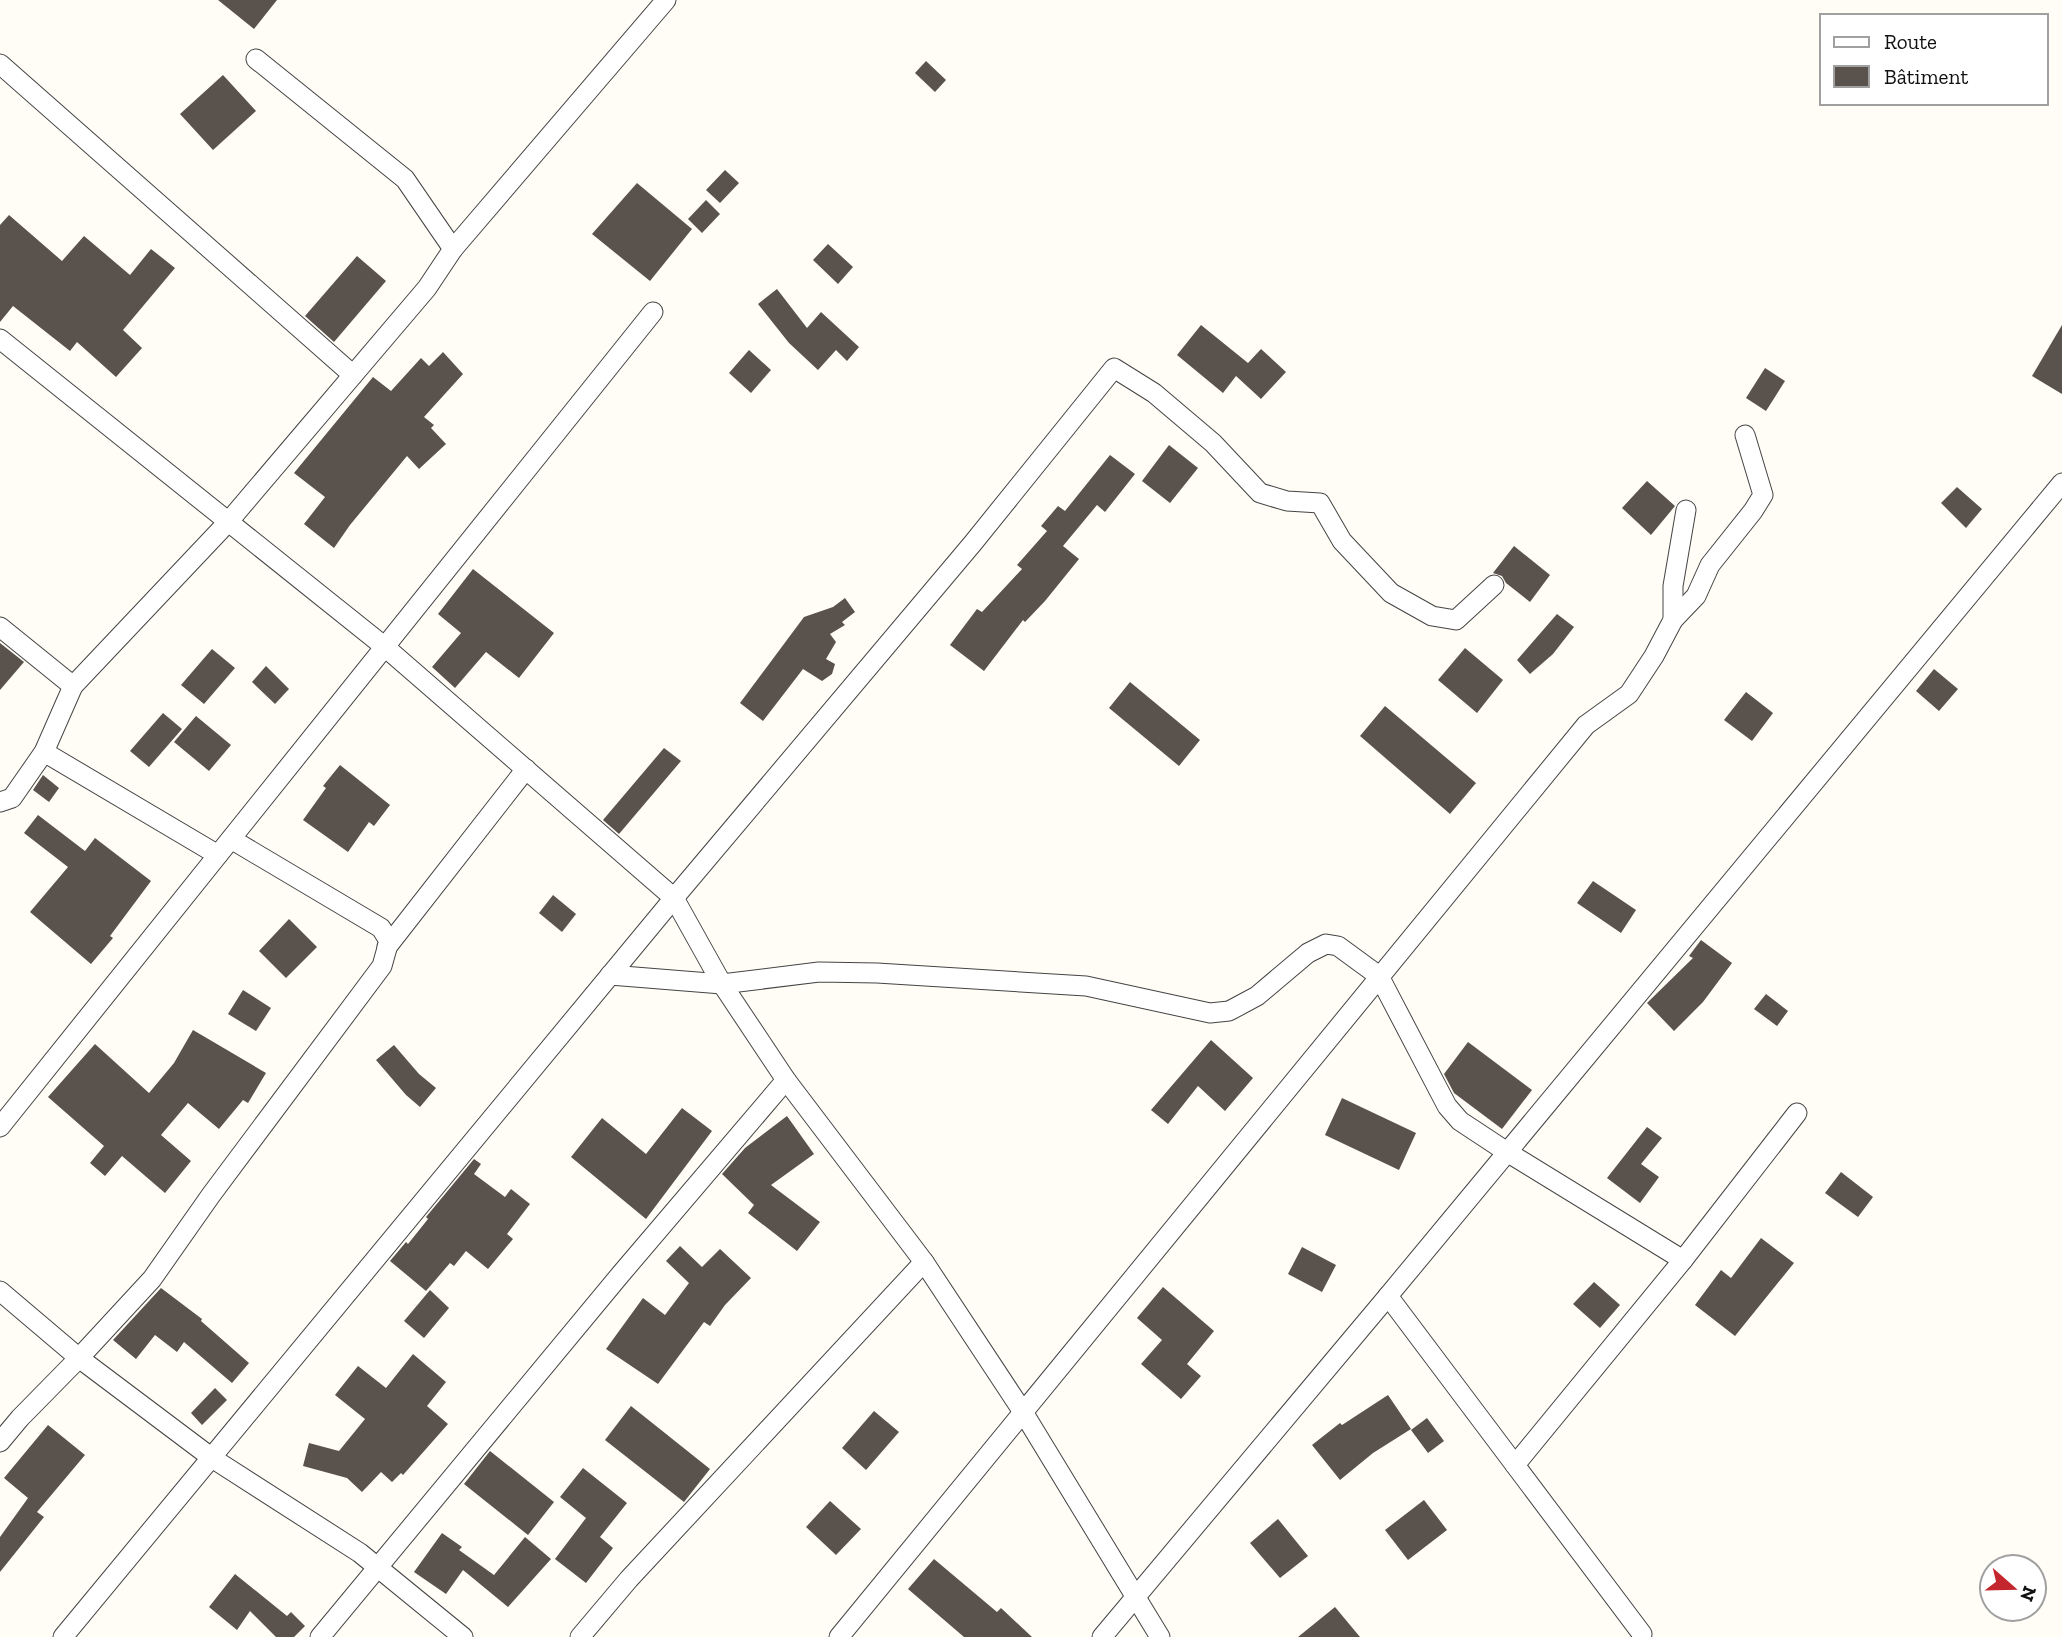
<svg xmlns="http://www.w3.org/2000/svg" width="2062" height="1637" font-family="'Zilla Slab',serif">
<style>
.building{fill:#5a524d}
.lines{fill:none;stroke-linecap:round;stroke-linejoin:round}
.minor-casing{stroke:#444;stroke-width:21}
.minor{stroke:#fff;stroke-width:19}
</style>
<rect width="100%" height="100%" fill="#fffdf5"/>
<g class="building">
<path d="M218,0H277L254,29Z"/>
<path d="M926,61L946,80L935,92L915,73Z"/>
<path d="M223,75L256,111L213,150L180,114Z"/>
<path d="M725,170L739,183L720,203L706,190Z"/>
<path d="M637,183L692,229L650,281L592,234Z"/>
<path d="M706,200L720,214L702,233L688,219Z"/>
<path d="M9,215L62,261L84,236L130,275L151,249L175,268L123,330L142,348L116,377L77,342L70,351L13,306L0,322V225Z"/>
<path d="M828,244L853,267L838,284L813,260Z"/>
<path d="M357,256L386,281L334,342L305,316Z"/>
<path d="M777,289L807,328L821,312L859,347L847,361L836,350L818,370L789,343L758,304Z"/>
<path d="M1201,325L1248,363L1261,349L1286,372L1261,399L1236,376L1223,393L1177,355Z"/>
<path d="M2062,325V394L2032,376Z"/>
<path d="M749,350L771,370L751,393L729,373Z"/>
<path d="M443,352L463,374L424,417L434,425L431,428L446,444L419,469L407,456L350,525L334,548L304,524L325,497L294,473L373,377L391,391L421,358L429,366Z"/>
<path d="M1765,368L1785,381L1766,411L1746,398Z"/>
<path d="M1169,445L1198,468L1170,503L1142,481Z"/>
<path d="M1110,455L1135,474L1105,512L1097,505L1063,546L1079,559L1045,601L1025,622L1023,620L984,671L950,645L977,609L982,612L1022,569L1017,565L1047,531L1041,526L1058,506L1065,511Z"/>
<path d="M1647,481L1675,506L1651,535L1622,508Z"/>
<path d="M1957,487L1982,509L1966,528L1941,503Z"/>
<path d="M1514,546L1550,575L1530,602L1506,583L1502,576L1493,573Z"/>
<path d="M473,569L554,633L519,678L486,652L455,688L432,667L461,633L438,614Z"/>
<path d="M845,598L855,612L842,622L845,625L830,634L836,642L826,659L835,664L832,674L822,681L803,669L763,721L740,703L804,617L833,607Z"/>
<path d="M1557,614L1574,627L1553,654L1530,674L1517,660Z"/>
<path d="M0,643L24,662L0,690Z"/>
<path d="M1465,648L1503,680L1477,713L1438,680Z"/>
<path d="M212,649L235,668L204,704L181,685Z"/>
<path d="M266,666L289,689L275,704L252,682Z"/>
<path d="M1934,669L1958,689L1939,711L1916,691Z"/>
<path d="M1130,682L1200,740L1179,766L1109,708Z"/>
<path d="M1746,692L1773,713L1752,741L1724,720Z"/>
<path d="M1385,706L1476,783L1450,814L1360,736Z"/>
<path d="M163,713L182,729L149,767L130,751Z"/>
<path d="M196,716L231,745L209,771L174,742Z"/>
<path d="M664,748L681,761L619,834L603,820Z"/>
<path d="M340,765L390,805L374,826L369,822L348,852L303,820L326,788L323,786Z"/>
<path d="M43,775L59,788L49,802L33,790Z"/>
<path d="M38,815L85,851L95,838L151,881L110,936L113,938L91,964L30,912L68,867L24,833Z"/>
<path d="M1593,881L1636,910L1621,933L1577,903Z"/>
<path d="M553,895L576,914L562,932L539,913Z"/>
<path d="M289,919L317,947L286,978L259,951Z"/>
<path d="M1701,940L1732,963L1703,1002L1674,1031L1647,1003L1693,958L1689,956Z"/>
<path d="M243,990L271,1008L256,1031L228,1014Z"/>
<path d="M1766,994L1788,1011L1777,1026L1754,1009Z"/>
<path d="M193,1030L266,1073L248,1103L243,1100L219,1129L188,1103L161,1135L191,1161L165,1193L122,1156L105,1176L90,1163L104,1146L48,1097L95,1044L149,1093L174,1063Z"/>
<path d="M1211,1040L1253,1078L1225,1111L1198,1086L1168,1124L1151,1110Z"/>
<path d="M1468,1042L1532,1090L1502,1129L1454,1093L1444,1074Z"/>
<path d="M394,1045L419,1074L436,1088L420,1107L406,1095L376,1060Z"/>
<path d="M1342,1098L1416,1133L1399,1170L1325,1135Z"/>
<path d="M682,1108L712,1131L646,1219L571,1157L602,1118L646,1154Z"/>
<path d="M787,1116L814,1154L771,1185L820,1222L797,1251L748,1213L754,1205L722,1174L745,1148Z"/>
<path d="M1647,1127L1662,1138L1641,1164L1659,1177L1640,1203L1607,1178Z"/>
<path d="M474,1159L481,1164L474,1174L505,1197L511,1189L530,1204L507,1234L513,1239L488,1269L466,1251L454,1266L450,1263L426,1291L390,1261L406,1242L408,1244L428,1219L426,1217Z"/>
<path d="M1841,1172L1873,1197L1858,1217L1825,1193Z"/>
<path d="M1761,1238L1794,1263L1735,1336L1695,1305L1721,1270L1731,1278Z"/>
<path d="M680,1246L702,1267L720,1249L751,1278L725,1305L710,1326L704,1322L658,1384L606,1349L643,1298L665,1315L689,1283L666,1261Z"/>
<path d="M1302,1247L1336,1265L1322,1292L1288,1274Z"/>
<path d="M1594,1282L1620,1305L1600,1328L1573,1304Z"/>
<path d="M1163,1287L1214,1331L1187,1364L1201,1376L1181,1399L1141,1364L1162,1340L1137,1318Z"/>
<path d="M161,1288L202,1319L201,1321L249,1363L232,1383L184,1342L177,1352L155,1335L136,1359L113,1340Z"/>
<path d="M430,1290L449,1308L424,1338L404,1321Z"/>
<path d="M413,1354L446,1382L427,1406L448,1424L403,1475L401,1473L392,1482L381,1472L362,1492L347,1478L303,1466L309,1443L339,1451L365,1419L335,1395L358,1366L386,1388Z"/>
<path d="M215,1388L227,1400L202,1425L191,1413Z"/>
<path d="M1388,1395L1411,1429L1373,1453L1340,1480L1312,1445L1340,1423L1342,1425Z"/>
<path d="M631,1406L710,1469L684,1502L605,1440Z"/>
<path d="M874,1411L899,1432L866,1470L842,1448Z"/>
<path d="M1427,1418L1444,1441L1428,1453L1411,1430Z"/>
<path d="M48,1425L85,1455L37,1512L44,1517L0,1572V1537L28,1498L4,1478Z"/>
<path d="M490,1451L554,1502L528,1535L464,1484Z"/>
<path d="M583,1468L627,1503L600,1537L613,1548L586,1583L555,1559L586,1518L560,1497Z"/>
<path d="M1424,1500L1447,1530L1408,1560L1385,1530Z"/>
<path d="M830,1501L861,1529L836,1555L806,1527Z"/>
<path d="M1278,1519L1308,1556L1280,1578L1250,1543Z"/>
<path d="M442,1533L462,1547L459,1550L494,1575L525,1537L551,1559L508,1607L463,1570L446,1594L414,1572Z"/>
<path d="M934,1559L997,1612L1001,1608L1032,1637H964L908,1589Z"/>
<path d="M235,1574L287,1616L291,1612L305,1626L294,1637H276L250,1611L237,1630L209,1607Z"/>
<path d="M1335,1607L1360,1637H1298Z"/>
</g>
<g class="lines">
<defs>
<g id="minor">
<path d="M0,64L353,375"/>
<path d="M453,249L666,0"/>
<path d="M0,339L385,647L674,898L722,984L786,1080L924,1262L1023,1412L1160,1637"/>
<path d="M1673,620L1696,596L1710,565L1753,511L1763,495L1745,435"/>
<path d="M0,627L73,686"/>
<path d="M44,752L218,855"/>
<path d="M0,802L12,798L44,752L73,686L229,521L427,288L453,249L405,179L256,59"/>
<path d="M387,947L526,769"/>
<path d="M610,975L722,984L819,972L877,973L1086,986L1210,1013L1229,1011L1257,996L1308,953L1326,944L1338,946L1379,976L1447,1106L1460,1121L1507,1152L1683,1260"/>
<path d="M0,1127L653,312"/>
<path d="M0,1291L79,1358L212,1458L360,1553L463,1637"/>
<path d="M1388,1296L1642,1634"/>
<path d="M0,1442L20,1418L79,1358L152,1279L211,1195L382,966L389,941L381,928L231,839"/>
<path d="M1515,1465L1683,1260L1797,1113"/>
<path d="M63,1637L674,898L973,543L1114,368L1154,393L1213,443L1260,493L1287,501L1320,503L1342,541L1391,593L1432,616L1456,620L1494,585"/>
<path d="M320,1637L620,1275L786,1080"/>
<path d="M580,1637L629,1579L924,1262"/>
<path d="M839,1637L1586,725L1629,694L1654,656L1673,620V586L1686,510"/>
<path d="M1102,1637L1388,1296L2062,483"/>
</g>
</defs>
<use href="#minor" class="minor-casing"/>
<use href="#minor" class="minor"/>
</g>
<rect x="1820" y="14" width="228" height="91" fill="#ffffff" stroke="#a0a0a0" stroke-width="2"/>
<rect x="1834" y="37" width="35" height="10" fill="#ffffff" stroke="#a0a0a0" stroke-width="2"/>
<text x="1884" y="49" font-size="21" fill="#111111">Route</text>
<rect x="1834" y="66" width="35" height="21" fill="#5a524d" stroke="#a0a0a0" stroke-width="2"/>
<text x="1884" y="84" font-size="21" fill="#111111">Bâtiment</text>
<g transform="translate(2013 1588) rotate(110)"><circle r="33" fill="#ffffff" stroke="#a0a0a0" stroke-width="2"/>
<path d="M0-5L12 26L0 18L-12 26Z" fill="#c4262e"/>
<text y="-10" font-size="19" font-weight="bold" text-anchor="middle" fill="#111111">N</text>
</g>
</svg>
